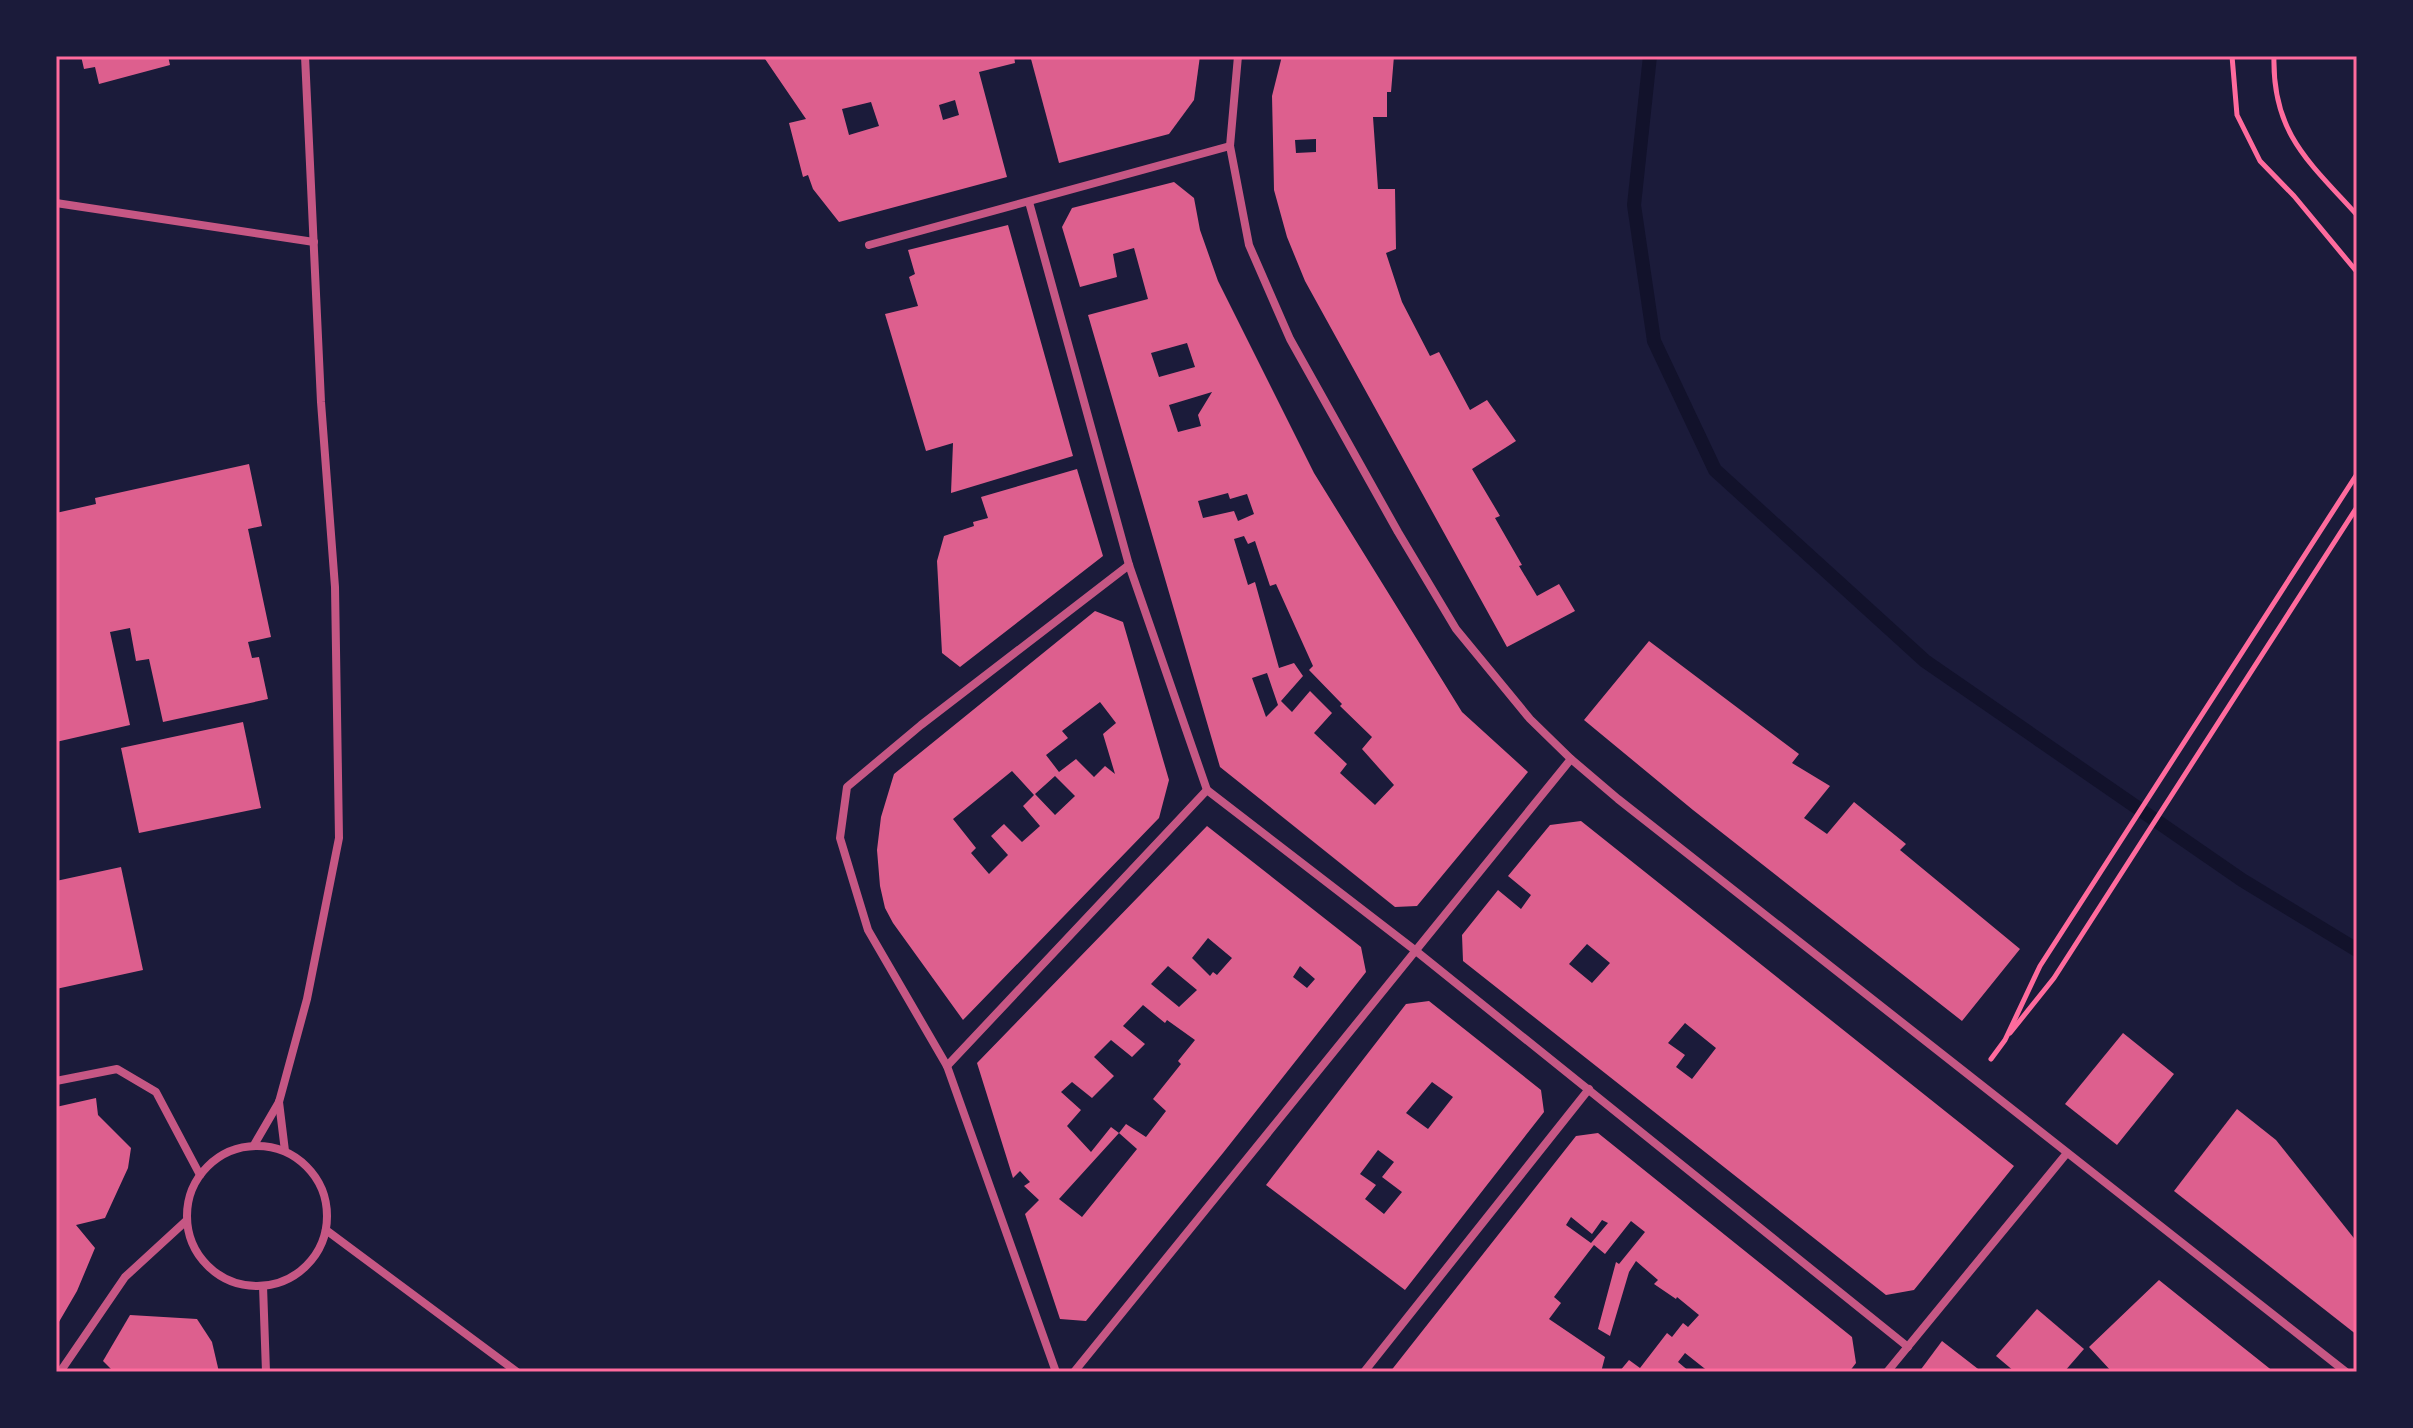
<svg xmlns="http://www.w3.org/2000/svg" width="2413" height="1428" font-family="'Exo 2',sans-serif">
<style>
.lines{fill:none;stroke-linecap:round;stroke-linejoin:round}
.stream{stroke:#12122b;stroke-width:14}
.building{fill:#dd5f8e;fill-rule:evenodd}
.path{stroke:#ff6b9d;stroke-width:5}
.minor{stroke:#c65784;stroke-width:8}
.neatline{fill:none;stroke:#ff6b9d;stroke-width:3}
</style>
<rect width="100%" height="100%" fill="#1b1b3a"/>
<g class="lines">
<path class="stream" d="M1650,56L1634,205L1654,341L1715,470L1925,661L2242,880L2357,950"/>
</g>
<g class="building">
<path d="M81,56H168L170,65L99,84L95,67L84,69Z"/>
<path d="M763,56H1014L1015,63L979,72L1007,177L839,222L813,189L808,175L803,177L789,123L806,119ZM955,100L959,115L943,120L939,105ZM871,102L879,126L849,135L842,109Z"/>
<path d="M1042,56H1200L1194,100L1169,134L1059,163L1031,59Z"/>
<path d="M1282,56H1394L1391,92H1387V117H1373L1378,189H1395L1396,249L1386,253L1402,302L1430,356L1439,352L1470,410L1487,400L1516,441L1472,469L1500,516L1495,518L1522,565L1519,566L1537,596L1559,584L1575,611L1507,647L1305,281L1287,237L1274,190L1273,141L1272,96ZM1316,139V152L1296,153L1295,140Z"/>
<path d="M1174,182L1194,198L1200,230L1218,281L1314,473L1462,712L1528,772L1417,906L1395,907L1220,767L1088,315L1148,299L1134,248L1113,254L1117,277L1080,287L1062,227L1072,208ZM1187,343L1195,367L1159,377L1151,353ZM1212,392L1198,415L1201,426L1178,432L1169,405ZM1228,493L1230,499L1247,494L1254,514L1238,521L1234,511L1203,518L1198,501ZM1244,536L1248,544L1255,541L1270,586L1276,584L1313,666L1309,670L1342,704L1340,706L1372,737L1362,749L1394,785L1375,805L1340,773L1347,764L1314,733L1332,713L1310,691L1292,712L1281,701L1303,676L1294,663L1279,668L1255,582L1248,585L1234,539ZM1267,673L1278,705L1266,717L1252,678Z"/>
<path d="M1008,225L1073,456L951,493L953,443L926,451L885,314L918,306L909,277L915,274L908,250Z"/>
<path d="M249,464L262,526L248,529L271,637L248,642L252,658L259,657L268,699L163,722L149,659L136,661L130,628L110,632L130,725L56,742V513L96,504L95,498Z"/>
<path d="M1077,469L1103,556L960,667L942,653L937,561L944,536L974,526L973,522L988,518L981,497Z"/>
<path d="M1095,611L1123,622L1169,780L1159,818L963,1020L893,923L885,908L880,886L877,850L881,817L894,774ZM1100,702L1116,723L1103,734L1115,774L1105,766L1094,777L1076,759L1059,772L1046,755L1068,738L1062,731ZM1012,771L1034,795L1023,806L1040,826L1022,842L1004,824L991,836L1008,855L989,874L971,853L976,848L953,819ZM1055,776L1075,796L1055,815L1035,794Z"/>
<path d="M1649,641L1799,754L1792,763L1830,786L1804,818L1827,834L1854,802L1906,844L1900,850L2020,949L1962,1021L1693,810L1584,720Z"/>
<path d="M243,722L261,808L139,833L121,748Z"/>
<path d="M1581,821L2014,1166L1914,1290L1886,1295L1463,961L1462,935L1498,890L1521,909L1531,895L1508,876L1550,825ZM1587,944L1610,963L1592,983L1569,964ZM1685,1023L1716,1048L1692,1079L1676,1067L1685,1055L1668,1043Z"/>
<path d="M1207,826L1361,947L1366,972L1223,1153L1086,1321L1060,1319L1025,1214L1039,1200L1024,1186L1030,1182L1020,1171L1013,1178L977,1063ZM1208,938L1232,958L1217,975L1213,972L1210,976L1192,958ZM1168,966L1197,990L1179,1007L1151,984ZM1300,966L1315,979L1307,988L1293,977ZM1143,1005L1165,1023L1167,1020L1195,1040L1178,1061L1181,1064L1153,1099L1166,1111L1146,1137L1126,1124L1119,1133L1137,1149L1082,1217L1059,1199L1119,1133L1111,1127L1091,1152L1067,1126L1081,1110L1061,1092L1072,1082L1092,1098L1114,1076L1094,1057L1111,1040L1132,1057L1145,1044L1123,1026Z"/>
<path d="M121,867L143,970L56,989V881Z"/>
<path d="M1429,1001L1541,1090L1544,1112L1405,1290L1266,1185L1406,1004ZM1432,1082L1453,1097L1428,1129L1406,1113ZM1378,1150L1394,1162L1382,1177L1402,1192L1384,1214L1365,1199L1376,1185L1360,1174Z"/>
<path d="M2123,1033L2174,1074L2117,1145L2065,1104Z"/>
<path d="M96,1098L98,1115L131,1148L128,1168L105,1218L76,1225L95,1248L77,1291L56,1327V1107Z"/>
<path d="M2237,1109L2276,1140L2357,1242V1335L2174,1191Z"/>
<path d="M1598,1133L1852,1337L1856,1363L1849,1372H1709L1685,1353L1678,1362L1690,1372H1619L1629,1360L1640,1368L1667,1333L1672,1337L1683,1323L1688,1327L1699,1315L1677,1297L1676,1299L1654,1284L1658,1280L1636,1261L1629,1272L1610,1336L1598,1329L1616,1262L1619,1264L1645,1232L1631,1221L1605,1254L1594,1245L1554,1297L1561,1303L1549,1319L1605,1357L1601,1372H1390L1576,1136ZM1571,1217L1592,1234L1602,1220L1608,1223L1591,1243L1566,1225Z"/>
<path d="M2159,1280L2225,1333L2274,1372H2112L2089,1347Z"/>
<path d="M2037,1309L2084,1349L2064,1372H2015L1996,1356Z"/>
<path d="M130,1315L197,1319L212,1342L219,1372H114L103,1361Z"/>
<path d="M1942,1341L1982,1372H1919Z"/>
</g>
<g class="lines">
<g class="path">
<path d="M2232,56L2237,115L2260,161L2294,196L2357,272"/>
<path d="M2274,56C2272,133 2309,162 2357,215"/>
<path d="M2010,1033L2054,978L2357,507"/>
<path d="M1991,1059L2005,1040L2040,966L2357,474"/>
</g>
<g class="minor">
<path d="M1238,56L1230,146L1249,245L1290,339L1398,532L1456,629L1530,719L1571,759L1618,799L2346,1372"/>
<path d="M1029,202L1129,565L1207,790L1416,951L1908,1347"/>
<path d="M56,203L314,242"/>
<path d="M869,245L1230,146"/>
<path d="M947,1066L1207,790"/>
<path d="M56,1081L117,1069L156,1092L200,1175"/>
<path d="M279,1102L285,1151"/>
<path d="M254,1145L279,1102L307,999L339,838L335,587L321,402L305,56"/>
<circle cx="257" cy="1216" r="70"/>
<path d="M326,1230L517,1372"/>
<path d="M263,1286L266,1372"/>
<path d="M60,1372L125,1277L186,1221"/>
<path d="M1056,1372L947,1066L868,930L840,838L847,787L921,725L1129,565"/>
<path d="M1074,1372L1571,759"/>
<path d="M1364,1372L1589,1089"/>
<path d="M1887,1372L2067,1153"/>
</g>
</g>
<rect width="2413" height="1428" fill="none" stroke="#1b1b3a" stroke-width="116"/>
<rect x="58" y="58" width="2297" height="1312" class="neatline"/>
</svg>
